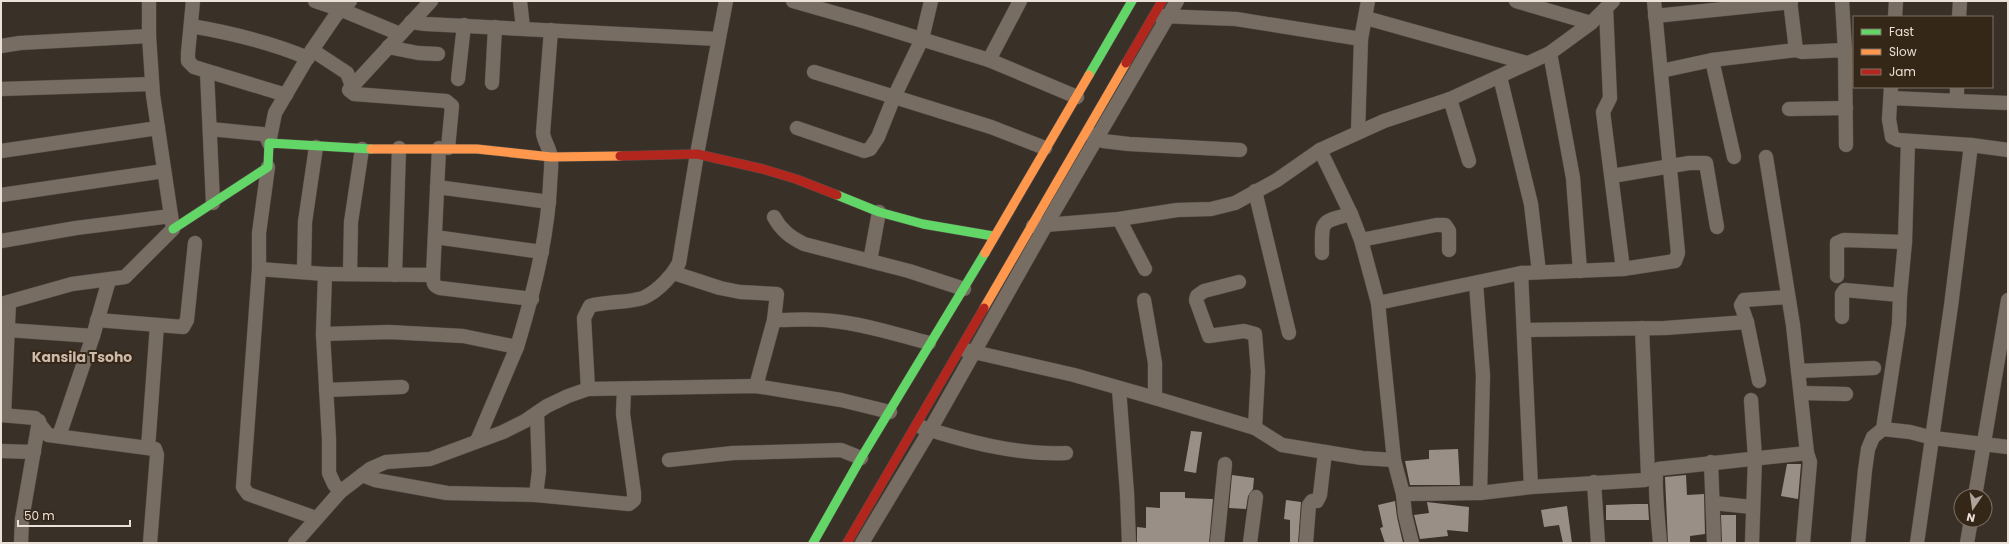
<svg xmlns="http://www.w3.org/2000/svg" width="2009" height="544" font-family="Poppins,sans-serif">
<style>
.building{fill:#998f86}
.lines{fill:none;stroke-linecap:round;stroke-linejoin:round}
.street-casing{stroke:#544c46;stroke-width:15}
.fast-casing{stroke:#544c46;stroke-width:10}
.slow-casing{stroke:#544c46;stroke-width:10}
.jam-casing{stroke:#544c46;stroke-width:10}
.street{stroke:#776d63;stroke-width:14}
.fast{stroke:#63d668;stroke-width:9}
.slow{stroke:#ff974d;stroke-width:9}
.jam{stroke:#b3261e;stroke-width:9}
.labels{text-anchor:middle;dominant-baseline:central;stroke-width:4;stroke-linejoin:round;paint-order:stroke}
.quarter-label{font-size:14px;font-weight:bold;fill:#cdbaa8;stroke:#352718}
</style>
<rect width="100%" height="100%" fill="#393028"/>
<g class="building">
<path d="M1191,431L1202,432L1196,473L1184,471Z"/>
<path d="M1458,449L1460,485H1410L1405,461L1429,459V450Z"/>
<path d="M1787,464H1801L1798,499L1781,496Z"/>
<path d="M1232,475L1254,478L1253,489L1248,496L1246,509L1229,508Z"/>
<path d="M1686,475L1687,495L1704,494L1705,534L1690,536V543H1668L1665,477Z"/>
<path d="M1160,492H1185V498L1213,499L1209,543H1137V527L1146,528V507L1160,508Z"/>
<path d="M1286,500L1301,502L1298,543H1290V520L1284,519Z"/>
<path d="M1395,501L1397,517L1403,543H1385L1380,528L1383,527L1378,505Z"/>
<path d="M1427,502L1469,507L1468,532L1447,530L1448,536L1420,539L1414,515L1429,513Z"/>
<path d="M1635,504H1648L1649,520H1606V505Z"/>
<path d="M1567,506L1572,543H1563L1559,525L1544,527L1541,510Z"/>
<path d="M1721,515H1736V543H1722Z"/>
</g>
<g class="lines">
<defs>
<g id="street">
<path d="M193,1L188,53V61L194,67L286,95"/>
<path d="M315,1L342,10L400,34"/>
<path d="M431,1L349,90L354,94L446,101L452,106L448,148"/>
<path d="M520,1L523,28"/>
<path d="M793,1L863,21L989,60L1077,97"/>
<path d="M1516,1L1591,23"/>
<path d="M1790,1L1796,50L1802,52L1845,50L1846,145"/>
<path d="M1842,1L1845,50"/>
<path d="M1606,8L1610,98L1603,112L1623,269"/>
<path d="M1160,16L1236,19L1361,39L1358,132"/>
<path d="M1655,16L1791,2"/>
<path d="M1895,17L1896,1"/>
<path d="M1959,17L1960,1"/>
<path d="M1366,18L1527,63"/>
<path d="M411,22L426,24L718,39"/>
<path d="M191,26C232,33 270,42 308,58"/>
<path d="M1361,39L1368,1"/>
<path d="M1,46L20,43L149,36"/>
<path d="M388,47L418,53L438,54"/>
<path d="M312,50L347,73L352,86"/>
<path d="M1550,53L1573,178L1580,271"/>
<path d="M989,60L1020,1"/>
<path d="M1712,60L1734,157"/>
<path d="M1661,71L1712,60L1796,50"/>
<path d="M207,72L213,203"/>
<path d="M814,72L991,127L1045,148"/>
<path d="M1500,77L1531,204L1539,272"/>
<path d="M458,79L464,25"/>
<path d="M492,83L495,27"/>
<path d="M1891,87L1889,119L1892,137L1898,140L1971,145L2008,150"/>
<path d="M1,89L152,84"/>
<path d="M1891,98L1957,101V87"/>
<path d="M1450,99L1469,161"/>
<path d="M1957,101L2008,103"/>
<path d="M1789,109L1846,108"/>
<path d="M797,128L864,151L870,149L878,137L894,97L922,39L931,1"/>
<path d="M210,129L262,134L266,136L269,143"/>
<path d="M1089,133L1103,141L1129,144L1240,150"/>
<path d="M269,143L275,113L312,50L336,15L350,1"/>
<path d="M1320,150L1351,214L1361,240L1378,303L1394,460L1403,494L1405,515L1412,543"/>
<path d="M1,151L158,128"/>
<path d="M1766,157L1793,325L1807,453L1810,462L1803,543"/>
<path d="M268,167L259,233V269L243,487L248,494L316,518"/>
<path d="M1612,176L1689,163H1706L1717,227"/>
<path d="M437,187L549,202"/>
<path d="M1255,191L1289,333"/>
<path d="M1,195L164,171"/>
<path d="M774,217C781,230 790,237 804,244L909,271L964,289"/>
<path d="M1119,219L1145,269"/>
<path d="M1033,226L1119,219L1177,210L1211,209L1235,203L1277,180L1320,150L1384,121L1450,99L1550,53L1591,23L1613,1"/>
<path d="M435,237L542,252"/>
<path d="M1361,240L1436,225H1445L1449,231V250"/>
<path d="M1,241L76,228L171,216"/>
<path d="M1322,253C1322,221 1319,222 1351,214"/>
<path d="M870,261L879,212"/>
<path d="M259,269L325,274L323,334L329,439V473L334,484L340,492"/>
<path d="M304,272L305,222L316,147"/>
<path d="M674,273L720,288L740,292L777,294L774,320L756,386"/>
<path d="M1521,273L1531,487"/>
<path d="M325,274L433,275L439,148"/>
<path d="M350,274L351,222L362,149"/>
<path d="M395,275L399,148"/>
<path d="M433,275C433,282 433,286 440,288L532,299"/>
<path d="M1837,276V243L1844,240L1905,242"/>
<path d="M1239,282L1204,291L1197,296L1196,300L1209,336L1244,331L1255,334L1258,372L1255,428"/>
<path d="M1476,283L1483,376L1480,493"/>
<path d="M1144,300L1155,363V398"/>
<path d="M1378,303L1521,273L1623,269L1675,261L1678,253L1654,1"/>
<path d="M1,304L72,284L125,277L173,229L153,95L149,36V1"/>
<path d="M1842,317V294L1845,290L1900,295"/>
<path d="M97,320L183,327L187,320L195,243"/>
<path d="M774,320C794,320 813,318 833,321C865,324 898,335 929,343"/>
<path d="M8,330L93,336"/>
<path d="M1524,330L1665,328L1747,322"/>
<path d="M323,334L389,332L463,336L517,347C533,294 547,241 550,186C550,177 552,167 551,159C551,150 544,142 543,133L551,30"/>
<path d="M965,350L1074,375L1155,398L1255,428L1282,445L1362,458L1394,460"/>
<path d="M1798,371L1874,368"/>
<path d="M1759,381L1747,322L1741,305L1744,300L1788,297"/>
<path d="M588,389L584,318L590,306C605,301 633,303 645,297C659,290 672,276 679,263L697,154L726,1"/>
<path d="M1119,389L1127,493L1129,543"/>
<path d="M326,390L402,387"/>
<path d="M1801,393L1846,394"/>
<path d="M1751,400L1755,458L1752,543"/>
<path d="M1,415L35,418L48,435L155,449L157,455L150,543"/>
<path d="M4,415L9,302"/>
<path d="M921,427C968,442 1017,455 1066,453"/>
<path d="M1883,429L1899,324L1900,295L1905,242L1908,141"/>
<path d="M59,436L93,336L109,280"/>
<path d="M477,441L517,347"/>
<path d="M148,448L157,325"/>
<path d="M1,451L34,452"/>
<path d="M669,460L733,453L841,450L861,458"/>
<path d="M1711,462L1714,543"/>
<path d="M362,475L375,480L447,493L536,495L629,504L634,500V493L623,414L624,389"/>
<path d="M1594,482L1598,543"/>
<path d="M1403,494L1480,493L1531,487L1645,480L1648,475L1642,328"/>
<path d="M536,495L539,471L537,413"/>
<path d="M1975,496L2008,300"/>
<path d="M1713,503L1752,507"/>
<path d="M21,543L22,519L39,421"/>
<path d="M295,543L340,492L370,469L386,462L430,459L503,432L525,421L547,406L568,396L588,389L756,386L841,400L890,412"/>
<path d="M862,543L930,430L1046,225L1177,1"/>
<path d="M1217,543L1225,464"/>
<path d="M1250,543L1256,497"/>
<path d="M1306,543L1309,505L1312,501H1317L1320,495L1325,452"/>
<path d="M1660,543C1659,530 1653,476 1658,469L1807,453"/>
<path d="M1858,543L1865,470L1868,449L1873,437L1883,429L1910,432L1933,438L2008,447"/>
<path d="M1917,543L1951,306L1971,145"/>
<path d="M1967,543L1971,520"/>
</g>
<g id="fast">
<path d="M1089,75L1132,1"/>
<path d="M837,195L879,212L923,224L993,236"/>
<path d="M173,229L268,167L269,143L371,149"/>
<path d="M813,543L861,458L985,253"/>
</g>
<g id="slow">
<path d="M371,149H477L551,157L620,156"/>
<path d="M985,253L1089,75"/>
<path d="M984,308L1126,63"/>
</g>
<g id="jam">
<path d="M1126,63L1162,1"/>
<path d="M620,156L697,154L763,169L796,179L837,195"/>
<path d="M847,543L984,308"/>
</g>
</defs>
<use href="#street" class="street-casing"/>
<use href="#fast" class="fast-casing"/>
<use href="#slow" class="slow-casing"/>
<use href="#jam" class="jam-casing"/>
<use href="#street" class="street"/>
<use href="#fast" class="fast"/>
<use href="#slow" class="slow"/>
<use href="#jam" class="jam"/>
</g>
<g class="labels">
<g class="quarter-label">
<text x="82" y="357">Kansila Tsoho</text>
</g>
</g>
<rect width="2009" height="544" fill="none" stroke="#ebe1d8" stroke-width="4"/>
<rect x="1853" y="16" width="140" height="72" fill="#352718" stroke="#7e7165"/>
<rect x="1861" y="29" width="20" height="6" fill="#63d668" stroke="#7e7165"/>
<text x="1889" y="36" font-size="12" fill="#ebe1d8">Fast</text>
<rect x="1861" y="49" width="20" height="6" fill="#ff974d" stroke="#7e7165"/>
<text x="1889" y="56" font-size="12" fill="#ebe1d8">Slow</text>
<rect x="1861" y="69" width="20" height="6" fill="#b3261e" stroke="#7e7165"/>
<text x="1889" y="76" font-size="12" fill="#ebe1d8">Jam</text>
<g transform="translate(1973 508) rotate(193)"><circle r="19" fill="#352718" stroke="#7e7165"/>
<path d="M0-3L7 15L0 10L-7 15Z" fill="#ada39a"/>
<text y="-6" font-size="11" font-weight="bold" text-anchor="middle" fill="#ebe1d8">N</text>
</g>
<path d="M18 520v6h112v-6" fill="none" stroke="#ebe1d8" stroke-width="2"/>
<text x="24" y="520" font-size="12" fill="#ebe1d8" stroke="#352718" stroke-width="3" paint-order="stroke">50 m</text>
</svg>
